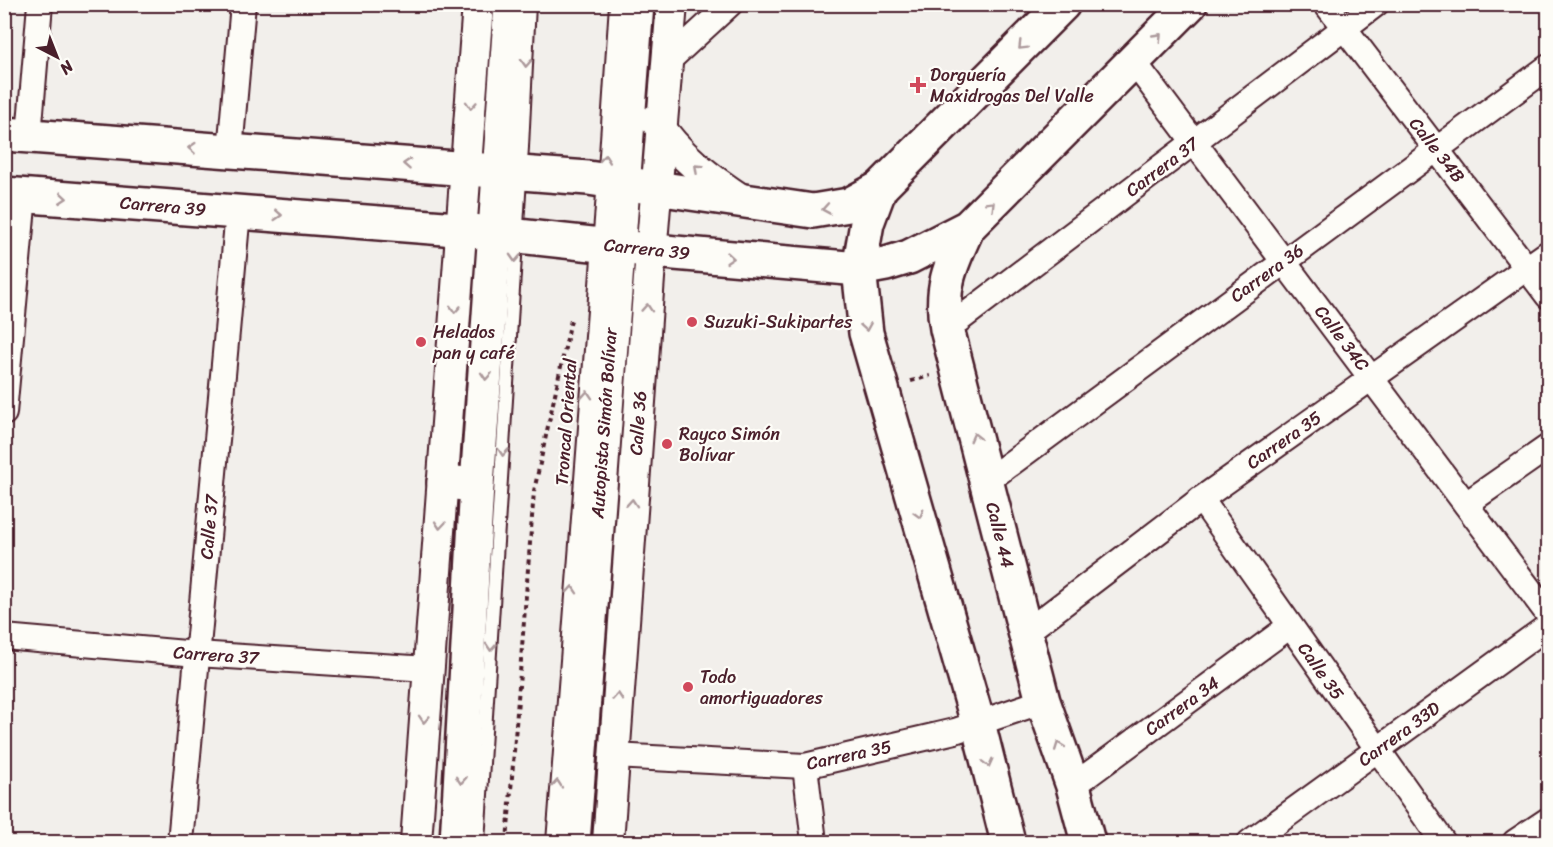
<svg xmlns="http://www.w3.org/2000/svg" width="1553" height="847" font-family="Sriracha,sans-serif">
<style>
.lines{fill:none;stroke-linecap:round;stroke-linejoin:round}
.service-casing{stroke:#4a1f2b;stroke-width:16}
.minor-casing{stroke:#4a1f2b;stroke-width:28}
.tertiary-casing{stroke:#4a1f2b;stroke-width:34}
.secondary-casing{stroke:#4a1f2b;stroke-width:38}
.trunk-casing{stroke:#4a1f2b;stroke-width:38}
.path{stroke:#4a1f2b;stroke-width:4;stroke-dasharray:4.5 4.5;stroke-linecap:butt}
.service{stroke:#fdfcf7;stroke-width:12}
.minor{stroke:#fdfcf7;stroke-width:24}
.tertiary{stroke:#fdfcf7;stroke-width:30}
.secondary{stroke:#fdfcf7;stroke-width:33}
.trunk{stroke:#fdfcf7;stroke-width:33}
.oneway{stroke:#ac999b}
.poi-dot{fill:#d1495b;stroke:#fdfcf7;stroke-width:2}
.labels{text-anchor:middle;dominant-baseline:central;stroke-width:4.5;stroke-linejoin:round;paint-order:stroke}
.poi-label{font-size:18px;fill:#4a1f2b;stroke:#fdfcf7;text-anchor:start}
.street-label{font-size:18px;fill:#4a1f2b;stroke:#fdfcf7}
</style>
<rect width="100%" height="100%" fill="#f2efeb"/>
<filter id="ink" filterUnits="userSpaceOnUse"><feTurbulence type="fractalNoise" baseFrequency=".0167" numOctaves="2"/><feDisplacementMap in="SourceGraphic" scale="12" xChannelSelector="R" yChannelSelector="G"/><feConvolveMatrix kernelMatrix="1 2 1 2 8 2 1 2 1" color-interpolation-filters="sRGB"/></filter>
<g filter="url(#ink)">
<g class="lines">
<defs>
<g id="service">
<path d="M478,842L522,147L529,4"/>
<path d="M553,842L606,155L616,4"/>
</g>
<g id="minor">
<path d="M1326,4L1548,296"/>
<path d="M667,62L730,4"/>
<path d="M1134,62L1548,614"/>
<path d="M29,136L40,4"/>
<path d="M230,151L243,4"/>
<path d="M947,329L1376,4"/>
<path d="M4,413L24,195"/>
<path d="M987,481L1548,67"/>
<path d="M1201,499L1443,842"/>
<path d="M1466,504L1548,447"/>
<path d="M1025,633L1201,499L1548,253"/>
<path d="M4,637L197,654L428,669"/>
<path d="M614,756L805,766L955,731L1043,701"/>
<path d="M805,766L814,842"/>
<path d="M1073,786L1290,626"/>
<path d="M180,842L238,212"/>
<path d="M1250,842L1548,626"/>
<path d="M1515,842L1548,820"/>
</g>
<g id="tertiary">
<path d="M655,120C677,155 711,180 745,202"/>
<path d="M416,842L478,4"/>
<path d="M608,842L649,278L672,4"/>
</g>
<g id="secondary">
<path d="M4,134L588,178L813,211L849,205L880,188L1063,4"/>
<path d="M880,188L867,223L859,269L866,333L978,723L1008,842"/>
<path d="M4,194L444,228L675,253L859,269L886,264L909,257L968,227L1190,4"/>
<path d="M968,227C951,264 939,287 947,329L1043,701L1073,786L1088,842"/>
</g>
<g id="trunk">
<path d="M444,482L477,485"/>
<path d="M457,842L477,485L511,4"/>
<path d="M573,842L637,4"/>
</g>
</defs>
<use href="#service" class="service-casing"/>
<use href="#minor" class="minor-casing"/>
<use href="#tertiary" class="tertiary-casing"/>
<use href="#secondary" class="secondary-casing"/>
<use href="#trunk" class="trunk-casing"/>
<g class="path">
<path d="M911,381L930,376"/>
<path d="M507,842L534,491L571,320"/>
</g>
<use href="#service" class="service"/>
<use href="#minor" class="minor"/>
<use href="#tertiary" class="tertiary"/>
<use href="#secondary" class="secondary"/>
<use href="#trunk" class="trunk"/>
</g>
<defs><path id="oneway-chevron" d="M-2-3.5L2.5 0L-2 3.5" fill="none" stroke-width="1.6" stroke-linecap="round" stroke-linejoin="round" transform="scale(1.5)"/></defs>
<g class="oneway">
<use href="#oneway-chevron" transform="translate(1158 37) rotate(-46)"/>
<use href="#oneway-chevron" transform="translate(1022 46) rotate(135)"/>
<use href="#oneway-chevron" transform="translate(526 63) rotate(93)"/>
<use href="#oneway-chevron" transform="translate(471 105) rotate(94)"/>
<use href="#oneway-chevron" transform="translate(192 148) rotate(-176)"/>
<use href="#oneway-chevron" transform="translate(605 159) rotate(-84)"/>
<use href="#oneway-chevron" transform="translate(407 164) rotate(-176)"/>
<use href="#oneway-chevron" transform="translate(698 168) rotate(-137)"/>
<use href="#oneway-chevron" transform="translate(63 198) rotate(5)"/>
<use href="#oneway-chevron" transform="translate(991 205) rotate(-45)"/>
<use href="#oneway-chevron" transform="translate(826 209) rotate(170)"/>
<use href="#oneway-chevron" transform="translate(278 215) rotate(4)"/>
<use href="#oneway-chevron" transform="translate(515 258) rotate(93)"/>
<use href="#oneway-chevron" transform="translate(730 258) rotate(5)"/>
<use href="#oneway-chevron" transform="translate(647 308) rotate(-86)"/>
<use href="#oneway-chevron" transform="translate(455 309) rotate(94)"/>
<use href="#oneway-chevron" transform="translate(866 327) rotate(81)"/>
<use href="#oneway-chevron" transform="translate(486 376) rotate(94)"/>
<use href="#oneway-chevron" transform="translate(587 395) rotate(-86)"/>
<use href="#oneway-chevron" transform="translate(975 437) rotate(-104)"/>
<use href="#oneway-chevron" transform="translate(503 452) rotate(94)"/>
<use href="#oneway-chevron" transform="translate(632 503) rotate(-86)"/>
<use href="#oneway-chevron" transform="translate(919 514) rotate(74)"/>
<use href="#oneway-chevron" transform="translate(440 525) rotate(95)"/>
<use href="#oneway-chevron" transform="translate(572 590) rotate(-86)"/>
<use href="#oneway-chevron" transform="translate(491 647) rotate(94)"/>
<use href="#oneway-chevron" transform="translate(618 697) rotate(-86)"/>
<use href="#oneway-chevron" transform="translate(424 719) rotate(94)"/>
<use href="#oneway-chevron" transform="translate(1059 746) rotate(-110)"/>
<use href="#oneway-chevron" transform="translate(988 763) rotate(76)"/>
<use href="#oneway-chevron" transform="translate(461 780) rotate(94)"/>
<use href="#oneway-chevron" transform="translate(557 784) rotate(-85)"/>
</g>
</g>
<g class="poi-dot">
<path d="M915 76h6v6h6v6h-6v6h-6v-6h-6v-6h6z"/>
<circle cx="692" cy="322" r="6"/>
<circle cx="421" cy="342" r="6"/>
<circle cx="667" cy="444" r="6"/>
<circle cx="688" cy="687" r="6"/>
</g>
<g class="labels">
<g class="poi-label">
<text x="930" y="75">Dorguería<tspan x="930" dy="21">Maxidrogas Del Valle</tspan></text>
<text x="704" y="322">Suzuki-Sukipartes</text>
<text x="433" y="332">Helados<tspan x="433" dy="21">pan y café</tspan></text>
<text x="679" y="434">Rayco Simón<tspan x="679" dy="21">Bolívar</tspan></text>
<text x="700" y="677">Todo<tspan x="700" dy="21">amortiguadores</tspan></text>
</g>
<g class="street-label">
<text transform="translate(1437 150) rotate(52)">Calle 34B</text>
<text transform="translate(1162 167) rotate(-37)">Carrera 37</text>
<text transform="translate(163 206) rotate(5)">Carrera 39</text>
<text transform="translate(647 249) rotate(6)">Carrera 39</text>
<text transform="translate(1267 273) rotate(-36)">Carrera 36</text>
<text transform="translate(1342 338) rotate(53)">Calle 34C</text>
<text transform="translate(566 422) rotate(-86)">Troncal Oriental</text>
<text transform="translate(604 423) rotate(-86)">Autopista Simón Bolívar</text>
<text transform="translate(638 423) rotate(-86)">Calle 36</text>
<text transform="translate(1284 440) rotate(-35)">Carrera 35</text>
<text transform="translate(209 527) rotate(-85)">Calle 37</text>
<text transform="translate(1000 535) rotate(76)">Calle 44</text>
<text transform="translate(216 655) rotate(4)">Carrera 37</text>
<text transform="translate(1321 671) rotate(55)">Calle 35</text>
<text transform="translate(1182 706) rotate(-36)">Carrera 34</text>
<text transform="translate(1399 734) rotate(-36)">Carrera 33D</text>
<text transform="translate(849 755) rotate(-12)">Carrera 35</text>
</g>
</g>
<rect width="1553" height="847" fill="none" stroke="#fdfcf7" stroke-width="24"/>
<rect x="12" y="12" width="1529" height="823" fill="none" stroke="#4a1f2b" stroke-width="2" filter="url(#ink)"/>
<g transform="translate(57 57) rotate(138)" stroke="#fdfcf7" stroke-width="4.5" paint-order="stroke">
<path d="M0-4.5L10 22L0 15L-10 22Z" fill="#4a1f2b"/>
<text y="-9" font-size="16" font-weight="bold" text-anchor="middle" fill="#4a1f2b">N</text>
</g>
</svg>
